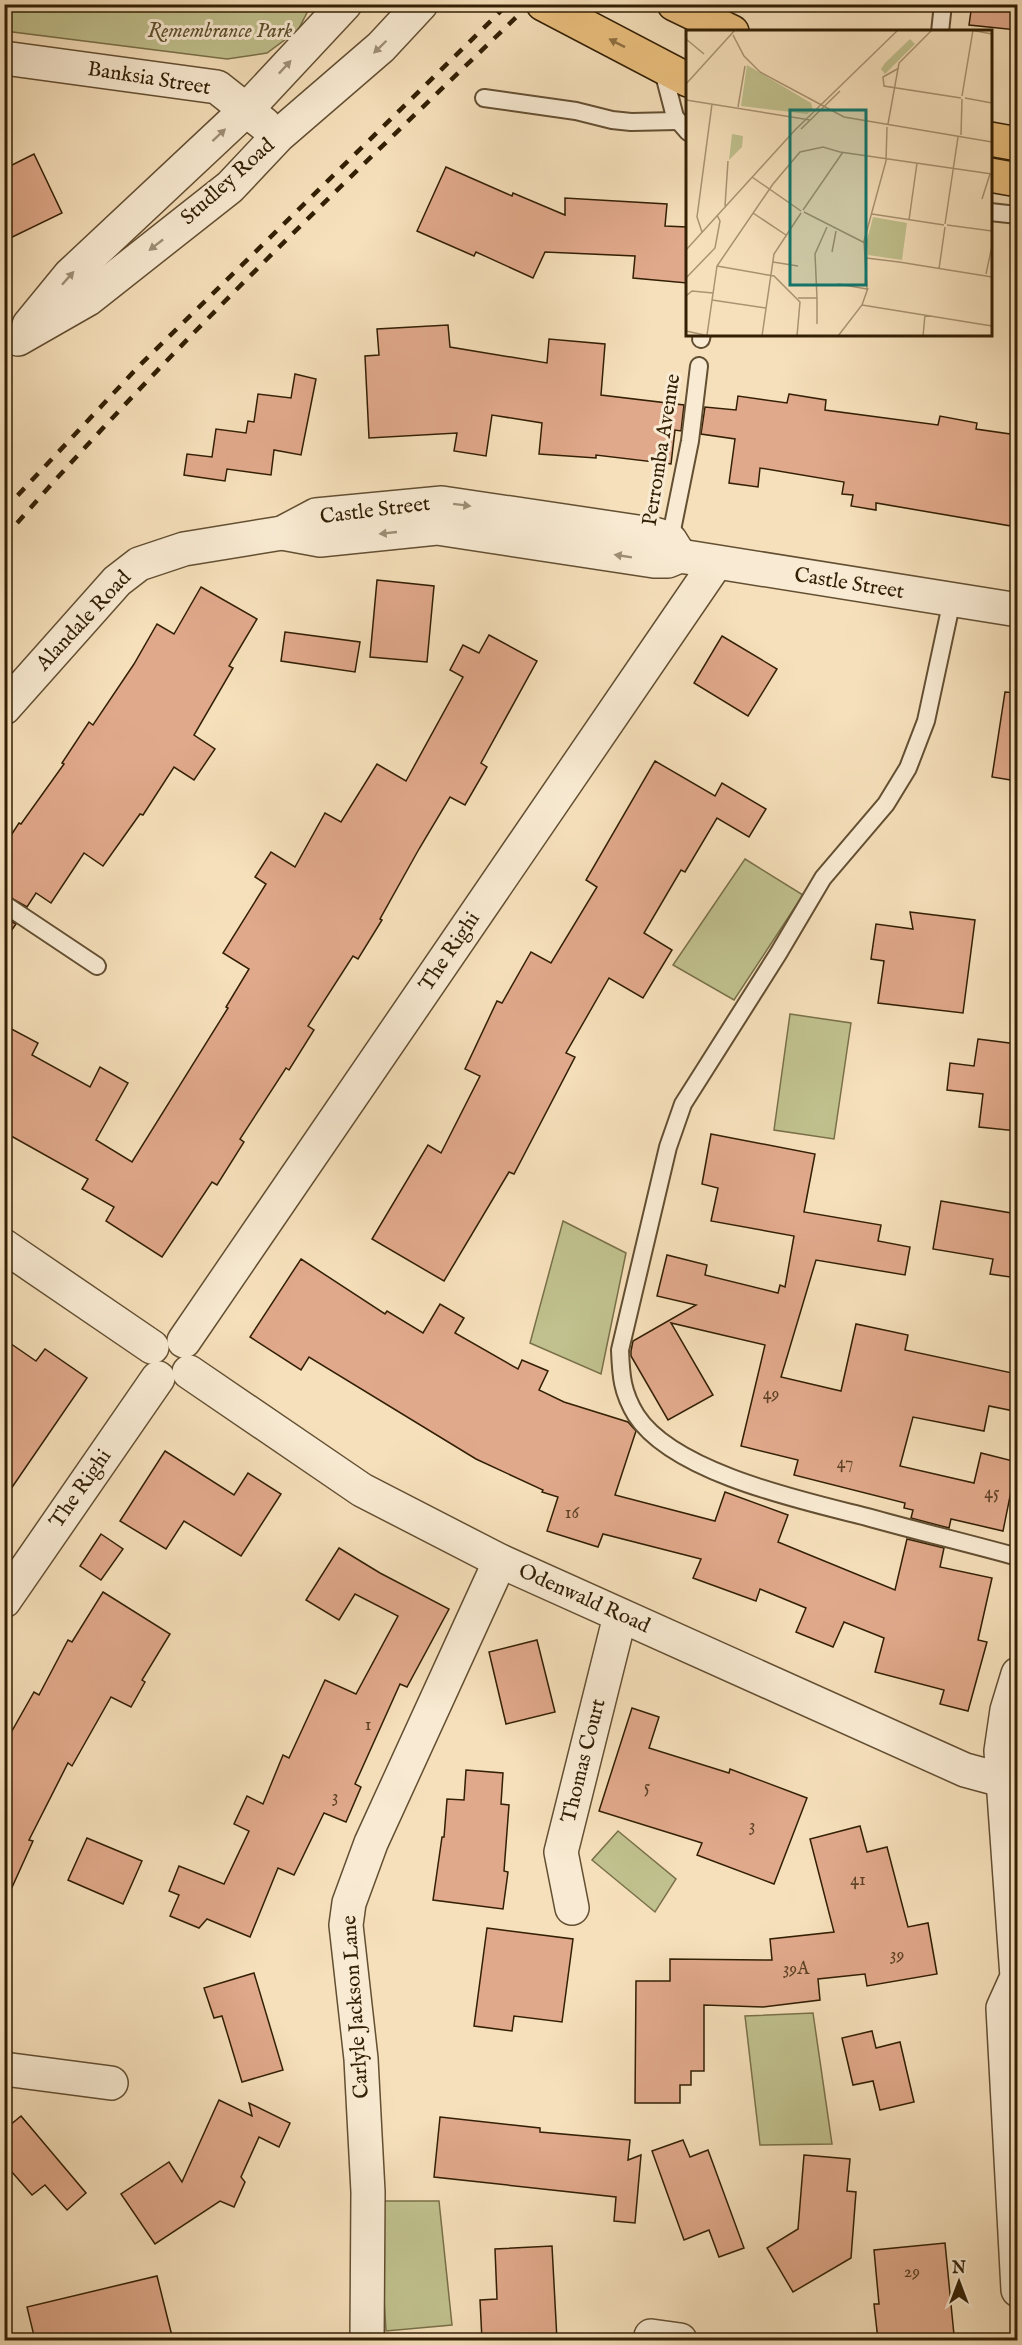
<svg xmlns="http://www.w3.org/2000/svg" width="1022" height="2345" font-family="'IM FELL English',serif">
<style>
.green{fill:#c0c18e;stroke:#797049;stroke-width:1.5}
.building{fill:#e1a98b;stroke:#321f04;stroke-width:1.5}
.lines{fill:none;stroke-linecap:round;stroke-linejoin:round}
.service-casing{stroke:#634f32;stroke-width:20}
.minor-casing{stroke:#634f32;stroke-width:36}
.tertiary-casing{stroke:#634f32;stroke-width:36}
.trunk-casing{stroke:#321f04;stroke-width:36}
.service{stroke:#f9ebd3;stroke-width:16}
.minor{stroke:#f9ebd3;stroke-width:33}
.tertiary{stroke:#f9ebd3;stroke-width:33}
.trunk{stroke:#ebc07e;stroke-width:33}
.rail{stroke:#321f04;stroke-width:4.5;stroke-dasharray:10 10;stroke-linecap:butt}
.oneway{fill:#8e7041}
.oneway2{fill:#9f8f76}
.labels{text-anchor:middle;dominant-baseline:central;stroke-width:6;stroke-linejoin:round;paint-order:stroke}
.number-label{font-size:18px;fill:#5e4226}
.park-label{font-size:21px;font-style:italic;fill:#5d502d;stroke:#f9ebd3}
.street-label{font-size:21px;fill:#321f04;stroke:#f9ebd3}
.inset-road{fill:none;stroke:#a89372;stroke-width:1.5}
.view{fill:#0f766e;fill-opacity:0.15;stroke:#0f766e;stroke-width:3}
.inset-edge{fill:none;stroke:#321f04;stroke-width:3}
</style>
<rect width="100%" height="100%" fill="#f6e0bb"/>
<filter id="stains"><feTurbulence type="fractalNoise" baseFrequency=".00333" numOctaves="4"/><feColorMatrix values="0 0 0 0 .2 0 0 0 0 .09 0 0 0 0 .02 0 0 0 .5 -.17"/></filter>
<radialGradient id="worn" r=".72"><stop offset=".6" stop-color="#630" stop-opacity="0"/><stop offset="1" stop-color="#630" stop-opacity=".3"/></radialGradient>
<g class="green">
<path d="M5,4H311V5L298,30L267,53L227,59L5,31Z"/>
<path d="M745,859L803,895L734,1000L673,965Z"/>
<path d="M790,1014L851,1023L834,1139L774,1130Z"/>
<path d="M563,1221L626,1253L601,1374L530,1343Z"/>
<path d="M618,1831L676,1879L655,1912L592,1860Z"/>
<path d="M813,2013L832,2144L760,2145L745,2016Z"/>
<path d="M378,2201H439L452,2325L386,2331Z"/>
</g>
<g class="building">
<path d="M972,4H1017V30L969,25Z"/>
<path d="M34,154L62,213L4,241V169Z"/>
<path d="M446,167L512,196L513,193L565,215V198L667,204L665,226L687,227V283L633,278L635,256L545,252L533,278L476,252L474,256L417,231Z"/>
<path d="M448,325L450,347L547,363L549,339L605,344L601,395L684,405L681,431L675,430L671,464L596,455V458L539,454L542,423L492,415L486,456L454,451L457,433L369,438L365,356L379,355L377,329Z"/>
<path d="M295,374L316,379L301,455L274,450L271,475L227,469L225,481L184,475L187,454L212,457L216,429L246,433L248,421L254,422L258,394L291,398Z"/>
<path d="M789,394L826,400L825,410L938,425L940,416L977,423L976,429L1017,435V527L876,503V510L851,506L853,495L842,494L844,482L760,468L758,487L729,483L735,439L701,434L705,407L736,410L738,396L787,403Z"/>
<path d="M377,580L434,586L427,662L370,657Z"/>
<path d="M201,587L257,619L229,666L233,668L194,735L215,749L194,780L174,767L143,815L140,814L103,866L84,853L51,903L36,893L27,907L4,894V846L19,823L21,824L64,764L62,763L89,722L93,725L134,664L157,624L174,634Z"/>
<path d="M285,632L360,642L355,672L281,661Z"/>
<path d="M489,635L537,661L481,763L487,767L465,805L450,797L419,849L380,919L382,920L358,959L353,956L308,1026L314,1030L289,1070L286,1068L240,1139L244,1142L217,1185L212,1182L162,1257L106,1221L114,1207L82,1189L88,1179L4,1132V1025L38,1043L32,1055L90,1087L100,1067L128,1083L96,1140L132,1162L228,1008L226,1007L249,969L223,953L266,884L255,877L271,852L295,867L325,813L341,822L377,764L406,781L463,677L450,670L463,645L479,653Z"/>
<path d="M722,636L777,669L748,716L694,683Z"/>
<path d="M1005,692L1017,693V781L992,777Z"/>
<path d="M655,761L715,796L722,783L766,809L749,837L717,818L685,872L681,870L644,933L672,950L643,998L609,978L566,1053L575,1057L514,1174L509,1172L444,1281L372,1239L428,1145L441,1153L480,1076L465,1069L497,1001L502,1003L531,952L551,963L597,887L586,880Z"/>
<path d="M910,912L975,920L963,1013L878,1003L884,961L871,959L876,924L913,929Z"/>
<path d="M4,917L16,924L4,941Z"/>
<path d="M978,1039L1017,1044V1131L979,1127L983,1094L947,1090L950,1063L974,1066Z"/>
<path d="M711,1134L815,1154L804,1212L881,1225L878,1241L910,1247L905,1275L816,1260L781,1377L841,1391L856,1324L908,1335L905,1350L1017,1374V1394L1014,1411L989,1406L984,1431L913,1417L900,1466L974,1483L981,1453L1017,1462L1003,1531L951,1519L949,1528L911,1518L913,1510L904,1508L905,1503L794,1475L798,1460L741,1446L765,1345L671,1323L713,1395L668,1420L631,1356V1351L633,1341L696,1305L657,1296L667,1255L707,1265L705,1275L778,1293L780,1285L785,1287L794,1236L711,1221L718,1188L702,1184Z"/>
<path d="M941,1201L1017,1214V1278L990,1274L993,1259L933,1249Z"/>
<path d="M301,1259L385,1314L387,1311L423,1333L440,1304L464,1318L455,1333L518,1369L522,1360L548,1371L539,1390L564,1402L628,1422L636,1431L615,1495L715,1521L725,1492L788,1515L778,1542L895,1590L907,1539L944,1548L940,1567L992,1578L978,1640L987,1642L968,1711L940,1704L944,1690L875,1672L884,1638L844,1622L833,1647L796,1632L806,1608L760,1589L756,1601L693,1578L701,1559L603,1534L598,1547L547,1531L558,1497L542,1492L543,1490L476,1459L309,1357L301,1370L250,1337Z"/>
<path d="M4,1339L36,1361L45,1349L87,1378L4,1499Z"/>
<path d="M165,1451L234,1495L248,1473L281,1494L241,1556L184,1521L166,1549L120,1521Z"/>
<path d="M101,1534L123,1549L101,1580L80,1566Z"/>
<path d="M339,1548L380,1573L449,1609L407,1687L400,1684L355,1784L361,1787L346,1822L324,1813L294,1875L278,1868L250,1937L207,1919L199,1928L170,1916L179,1895L169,1891L179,1866L224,1884L249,1831L234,1824L247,1796L263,1804L283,1755L289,1758L325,1680L356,1694L398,1616L355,1594L339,1620L306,1600Z"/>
<path d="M103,1592L170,1634L142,1680L145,1682L131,1707L111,1697L72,1766L68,1763L29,1840L33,1841L4,1905V1745L34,1692L39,1695L68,1640L72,1642Z"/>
<path d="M537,1640L555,1712L506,1724L489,1652Z"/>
<path d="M632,1708L659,1717L649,1748L729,1773L730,1769L807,1798L774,1884L697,1855L702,1843L599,1811Z"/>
<path d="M466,1770L503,1773L501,1804L509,1805L504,1871L508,1872L503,1909L433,1900L442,1837H444L447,1799L464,1800Z"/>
<path d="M860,1826L867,1852L887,1847L908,1927L928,1923L937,1974L867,1986L865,1974L818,1979L820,2000L763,2007L704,2005V2071H691V2085H680V2103H635L636,1981H670V1959L772,1960L770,1939L834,1932L810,1839Z"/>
<path d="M87,1838L142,1861L123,1904L68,1880Z"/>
<path d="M487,1928L573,1939L562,2022L514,2016L512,2031L474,2026Z"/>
<path d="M254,1973L283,2070L242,2082L222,2016L214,2018L204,1988Z"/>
<path d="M872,2031L876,2048L900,2042L914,2102L880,2110L873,2081L853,2085L842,2038Z"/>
<path d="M219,2100L252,2116L249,2103L290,2123L279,2147L259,2137L241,2177L245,2182L234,2207L220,2201L155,2244L121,2194L169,2162L182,2182Z"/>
<path d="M21,2116L86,2193L67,2210L45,2185L32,2195L4,2163V2130Z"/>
<path d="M440,2117L540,2128V2132L630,2140L628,2160L641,2155L635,2223L614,2221L616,2197L434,2177Z"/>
<path d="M683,2140L690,2157L708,2150L744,2248L719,2257L709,2230L684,2240L652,2151Z"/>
<path d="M804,2155L850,2159L847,2191L856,2192L851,2258L793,2292L767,2248L798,2229Z"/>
<path d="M945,2243L954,2335L878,2340L874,2304H879L874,2250Z"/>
<path d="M552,2246L557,2340H482L480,2300L497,2299L495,2249Z"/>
<path d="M157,2276L173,2340H68L66,2335L35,2340L27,2307Z"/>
</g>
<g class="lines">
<defs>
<g id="service">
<path d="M940,32L943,4"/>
<path d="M662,67L675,117L688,132"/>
<path d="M484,98L576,111L612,120L631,122L677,121"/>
<path d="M990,212L1018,215"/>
<path d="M701,339L702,334"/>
<path d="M670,540L690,441L699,366"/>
<path d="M952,600L926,721L908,768L886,804L823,878L778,954L683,1104L668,1147L620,1350C621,1376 622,1392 636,1415C673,1473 804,1501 867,1517C917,1531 967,1543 1018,1557"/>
<path d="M4,904L97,966"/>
</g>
<g id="minor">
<path d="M282,533L320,540L437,528L654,561H668L680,556L1018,610"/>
<path d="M4,708L117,581L139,564L184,549L282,533L316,515L442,503L658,535L670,540L680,556"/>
<path d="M4,1246L152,1347"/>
<path d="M184,1341L716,563"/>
<path d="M189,1372L362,1490L500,1561L965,1770L1002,1780"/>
<path d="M4,1601L158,1378"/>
<path d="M1018,1674L1007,1710L1001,1751L1017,1977L1003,2008L1018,2290"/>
<path d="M572,1908L561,1852L620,1616"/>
<path d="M4,2069L111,2083"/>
<path d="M651,2336L680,2340"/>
<path d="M367,2340L368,2192L361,2059L346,1925L349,1903L371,1843L500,1561"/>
</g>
<g id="tertiary">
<path d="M4,58L217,87L264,124"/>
<path d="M29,325L70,275L246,110L345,4"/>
<path d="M18,339L88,299L230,187L279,135L381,47L421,4"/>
</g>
<g id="trunk">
<path d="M543,4L688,80"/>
<path d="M674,4L732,32"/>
<path d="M990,139L1018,144"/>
<path d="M990,175L1018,180"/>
</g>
</defs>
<use href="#service" class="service-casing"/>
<use href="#minor" class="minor-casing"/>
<use href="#tertiary" class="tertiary-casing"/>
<use href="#trunk" class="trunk-casing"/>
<use href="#service" class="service"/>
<use href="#minor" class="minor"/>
<use href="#tertiary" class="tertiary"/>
<use href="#trunk" class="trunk"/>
<g class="rail">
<path d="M4,510L139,366L508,4"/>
<path d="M4,538C168,349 350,177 530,4"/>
</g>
</g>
<defs><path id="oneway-solid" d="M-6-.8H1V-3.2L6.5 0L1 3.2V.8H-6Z" transform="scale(1.5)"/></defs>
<use class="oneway" href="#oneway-solid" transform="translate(617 43) rotate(-153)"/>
<g class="oneway2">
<use href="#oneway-solid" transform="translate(380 47) rotate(136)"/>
<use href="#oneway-solid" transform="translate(285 67) rotate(-47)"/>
<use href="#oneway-solid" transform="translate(219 135) rotate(-43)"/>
<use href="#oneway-solid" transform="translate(156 245) rotate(142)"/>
<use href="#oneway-solid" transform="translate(68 278) rotate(-48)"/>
<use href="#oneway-solid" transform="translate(462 505) rotate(7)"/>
<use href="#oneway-solid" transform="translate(388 533) rotate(174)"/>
<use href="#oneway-solid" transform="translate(623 556) rotate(-171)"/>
</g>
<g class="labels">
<g class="number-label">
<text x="771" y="1394">49</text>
<text x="845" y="1463">47</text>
<text x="992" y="1493">45</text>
<text x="572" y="1513">16</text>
<text x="368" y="1725">1</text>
<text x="647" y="1787">5</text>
<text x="335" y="1797">3</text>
<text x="752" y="1826">3</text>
<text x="858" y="1880">41</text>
<text x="897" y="1955">39</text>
<text x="796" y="1969">39A</text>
<text x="912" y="2272">29</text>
</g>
<g class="park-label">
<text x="220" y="31">Remembrance Park</text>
</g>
<g class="street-label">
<text transform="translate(149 79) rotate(9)">Banksia Street</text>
<text transform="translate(228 182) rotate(-42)">Studley Road</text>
<text transform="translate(662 450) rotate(-81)">Perromba Avenue</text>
<text transform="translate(375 511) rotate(-7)">Castle Street</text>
<text transform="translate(849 584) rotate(9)">Castle Street</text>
<text transform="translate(84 621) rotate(-47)">Alandale Road</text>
<text transform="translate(450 952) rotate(-56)">The Righi</text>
<text transform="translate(81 1489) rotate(-55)">The Righi</text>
<text transform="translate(584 1599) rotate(24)">Odenwald Road</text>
<text transform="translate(584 1761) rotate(-76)">Thomas Court</text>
<text transform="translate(356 2007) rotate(-94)">Carlyle Jackson Lane</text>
</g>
</g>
<g transform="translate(686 30)">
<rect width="306" height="306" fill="#f6e0bb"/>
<path d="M224,9L229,14L199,44L195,39L199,33ZM61,35L125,73L127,80L121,84L55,76ZM46,104L57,106L56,117L43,130ZM187,187L221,193L216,230L182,225L181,210Z" fill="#c0c18e"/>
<path class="inset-road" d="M285,0L306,4M47,5L58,26L74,42L158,87L306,112M0,9L18,24M213,38L197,47L198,56L275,68M0,54L49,0M276,66L287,0M279,68L306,73M0,70L124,90M52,77L59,36M202,94L213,33L246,0M115,99L154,61M275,105L276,69M154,122L306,144M66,147L115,181M296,169L304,144M39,176L42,131M117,180L157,122M118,182L179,213M67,183L100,205M186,184L258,195M223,190L231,133M259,194L272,107M261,195L306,201M16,202L11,187L26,74M0,220L109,100L212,0M146,222L150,201M180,228L213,232M87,232L112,236M213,232L306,247M31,236L88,246L114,272L111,306M253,239L259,197M300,244L306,216M0,248L29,218L34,191L31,185M152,254L181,259M181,259L178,211L200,131L201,97M0,266L6,261L27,263M112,268H131V294M131,268L129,224L141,197M26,270L80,278M176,275L306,296M0,301L23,306M21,305L31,236L87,154L114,122L137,117L154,122M76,306L88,224L115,183M152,306L176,275L182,258M237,306L239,285"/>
<path class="view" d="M104,80H180V255H104Z"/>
<rect width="306" height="306" class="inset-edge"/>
</g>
<rect width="1022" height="2345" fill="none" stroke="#f6e0bb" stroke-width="24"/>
<rect x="6" y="6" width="1010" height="2333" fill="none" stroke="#321f04" stroke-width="3"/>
<rect x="12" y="12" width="998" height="2321" fill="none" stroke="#321f04" stroke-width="1.5"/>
<g transform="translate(959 2282)" stroke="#f9ebd3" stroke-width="4.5" paint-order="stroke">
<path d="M0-4.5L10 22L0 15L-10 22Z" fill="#321f04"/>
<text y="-9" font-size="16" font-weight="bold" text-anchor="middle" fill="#321f04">N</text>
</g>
<rect width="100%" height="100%" filter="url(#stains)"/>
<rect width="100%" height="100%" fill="url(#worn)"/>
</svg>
